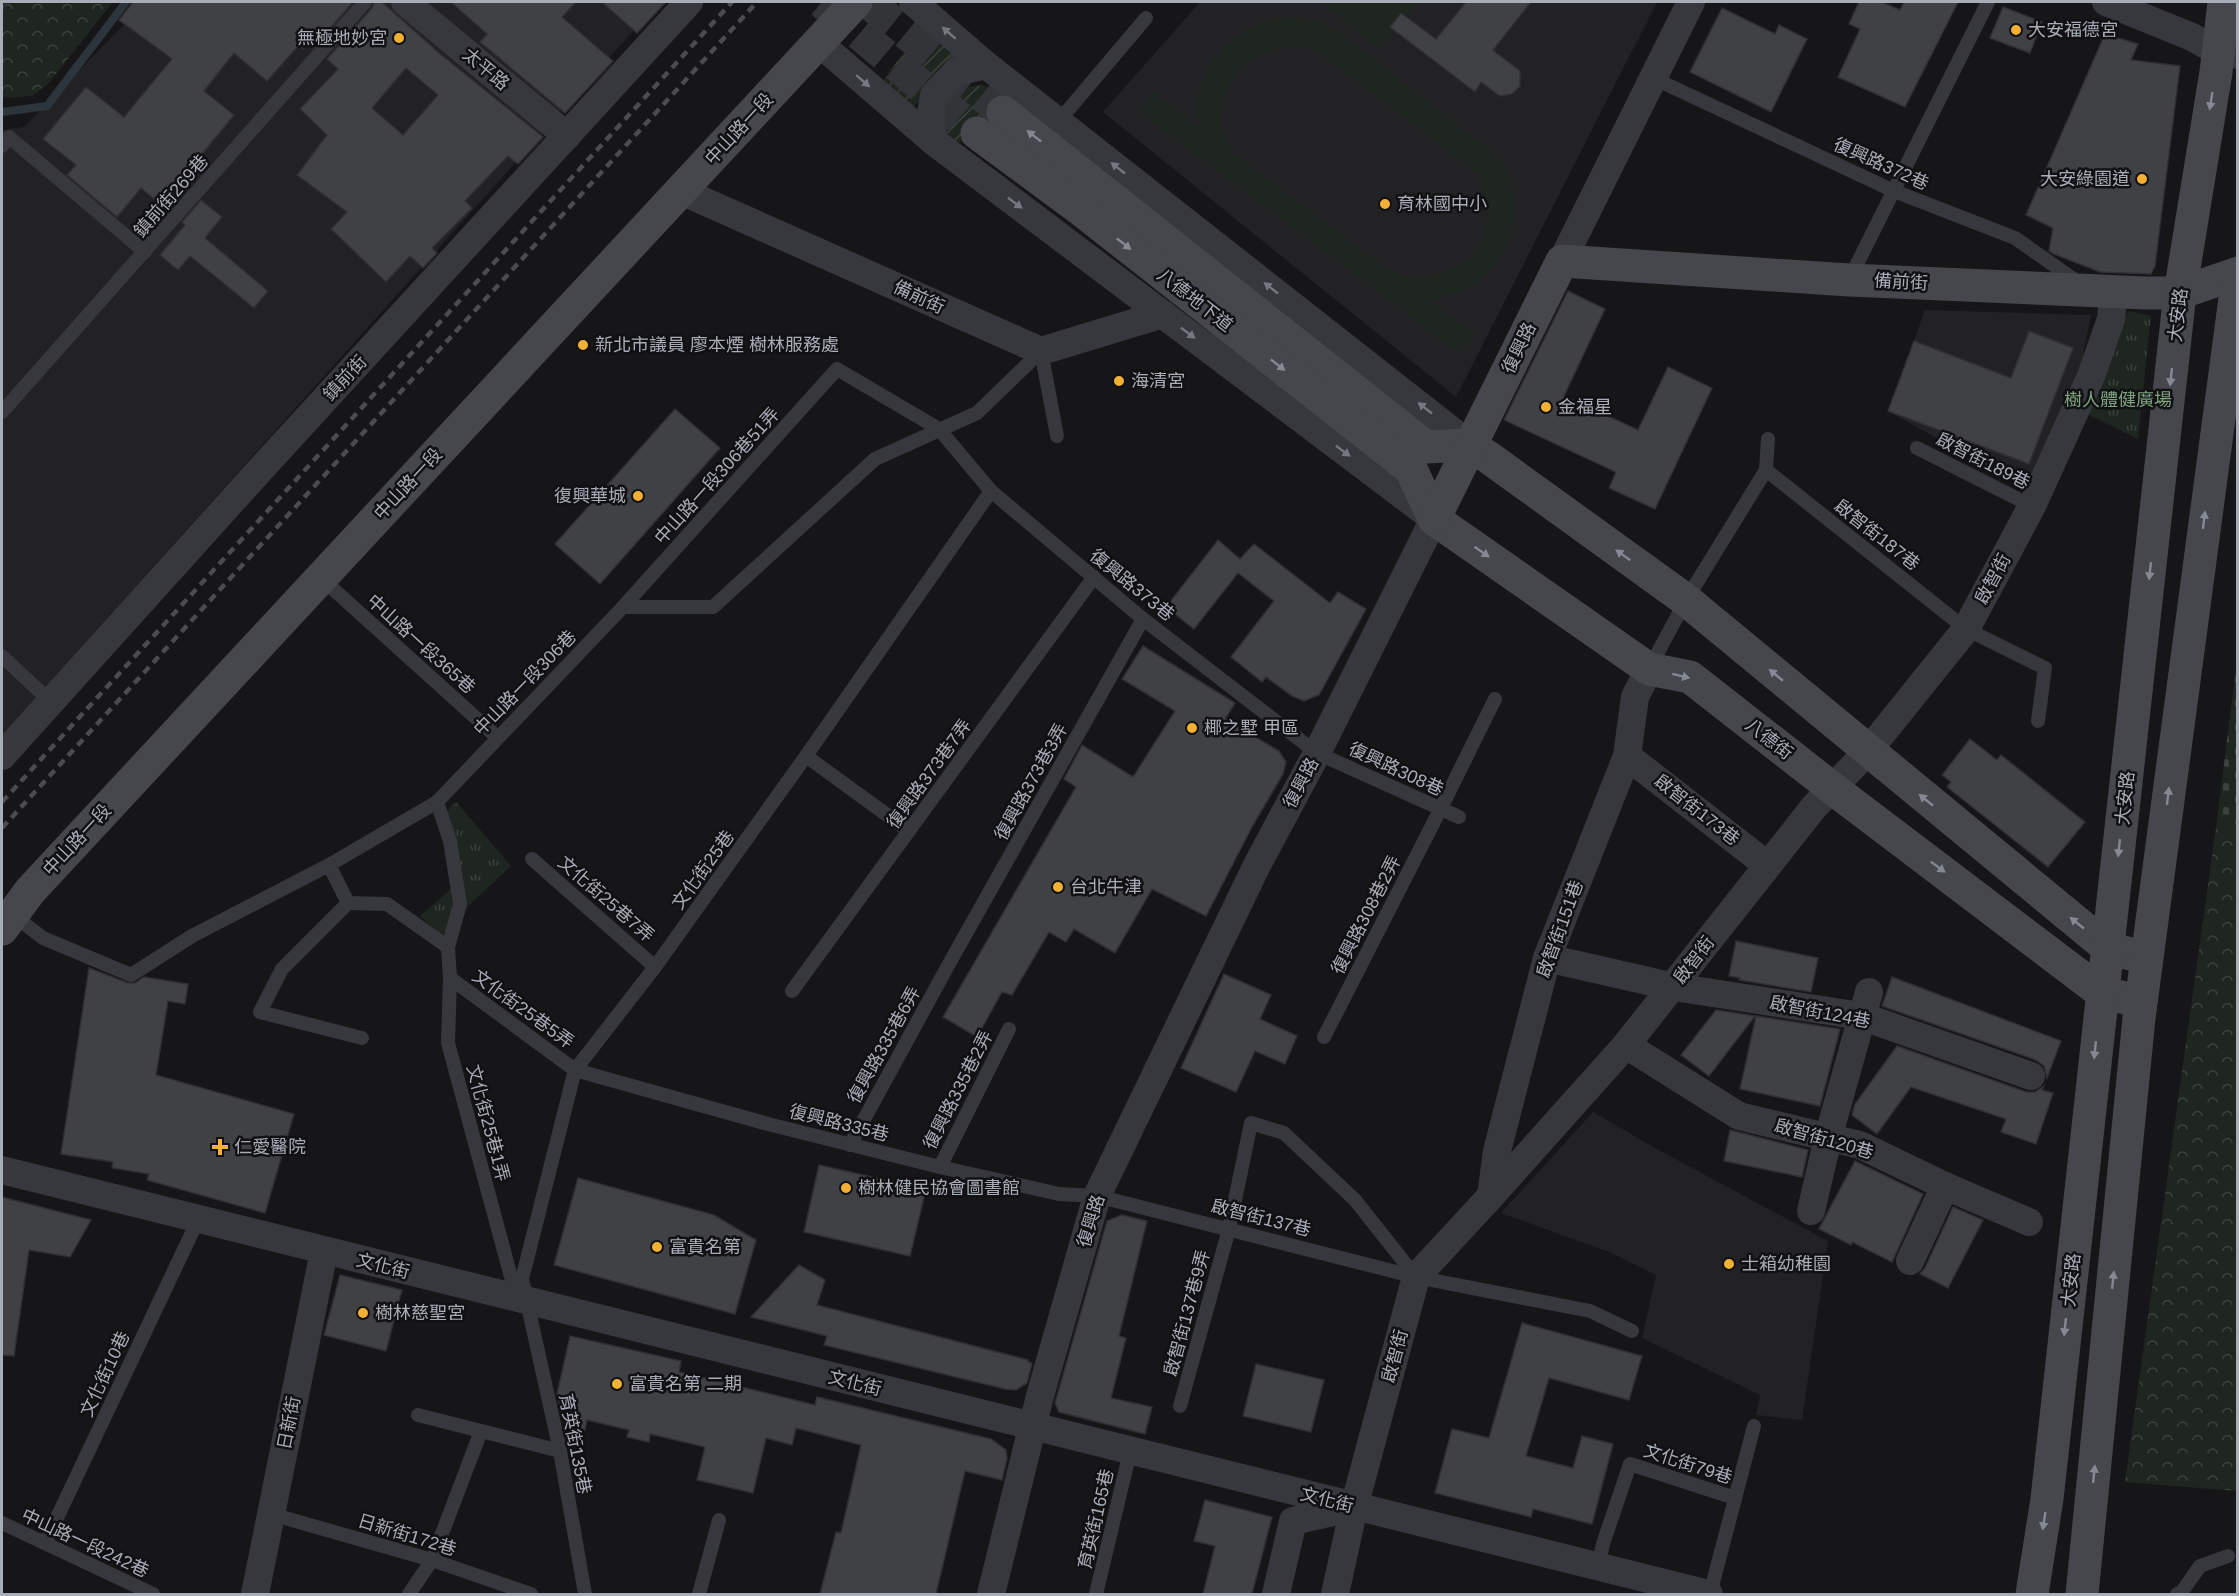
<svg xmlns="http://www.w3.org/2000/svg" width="2239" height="1596" font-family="Arial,'Noto Sans TC',sans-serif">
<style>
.built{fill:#222225}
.grass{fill:#1e261f;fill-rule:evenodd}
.forest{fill:url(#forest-crowns)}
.cemetery{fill:url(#cemetery-stones)}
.park{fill:url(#park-tufts)}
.garden{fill:url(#garden-furrows)}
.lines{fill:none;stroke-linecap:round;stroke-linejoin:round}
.stream{stroke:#2c353c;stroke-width:8}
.building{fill:#404145;stroke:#303034;stroke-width:1.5;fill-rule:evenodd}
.secondary-tunnel{stroke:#333438;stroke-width:33;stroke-dasharray:33 16;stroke-linecap:butt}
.lane{stroke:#37383d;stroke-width:14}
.street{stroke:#37383d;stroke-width:28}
.secondary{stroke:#45474d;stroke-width:33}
.rail{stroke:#4a4c52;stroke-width:4.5;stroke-dasharray:8 6;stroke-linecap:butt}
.oneway{fill:#757881}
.oneway2{fill:#858993}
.poi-dot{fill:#f2b134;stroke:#111113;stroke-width:2}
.labels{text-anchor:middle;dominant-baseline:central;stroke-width:5;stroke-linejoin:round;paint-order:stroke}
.poi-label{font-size:18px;fill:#a8adb8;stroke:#111113;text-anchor:start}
.street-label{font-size:18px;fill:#a8adb8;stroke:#111113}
.park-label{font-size:18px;fill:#7fa381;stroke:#111113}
</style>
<defs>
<pattern id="forest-crowns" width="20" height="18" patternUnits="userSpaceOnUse" patternTransform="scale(1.5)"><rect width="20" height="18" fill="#1e261f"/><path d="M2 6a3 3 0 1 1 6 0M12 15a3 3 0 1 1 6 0" fill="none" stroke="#3c433d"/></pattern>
<pattern id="cemetery-stones" width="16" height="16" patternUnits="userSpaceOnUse" patternTransform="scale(1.5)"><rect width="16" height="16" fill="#1e261f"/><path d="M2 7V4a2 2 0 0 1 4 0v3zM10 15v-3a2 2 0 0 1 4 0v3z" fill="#3c433d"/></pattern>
<pattern id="park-tufts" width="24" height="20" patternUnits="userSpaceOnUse" patternTransform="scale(1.5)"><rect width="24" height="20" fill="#1e261f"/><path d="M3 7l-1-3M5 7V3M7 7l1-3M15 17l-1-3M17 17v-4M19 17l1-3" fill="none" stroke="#3c433d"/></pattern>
<pattern id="garden-furrows" width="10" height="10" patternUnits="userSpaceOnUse" patternTransform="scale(1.5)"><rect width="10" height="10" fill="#1e261f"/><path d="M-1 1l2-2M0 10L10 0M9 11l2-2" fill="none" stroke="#3c433d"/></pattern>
</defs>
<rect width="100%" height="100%" fill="#161618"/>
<g class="built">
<path d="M143,2H659L2,736V130L24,127L139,9Z"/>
<path d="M1200,2H1657L1456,397L1103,112Z"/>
<path d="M1925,310L2091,315L2081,364L2027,488L1888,411Z"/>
<path d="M1593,1112L1655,1148L1828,1241L1802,1420L1756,1415L1760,1395L1642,1338L1656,1275L1609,1252L1501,1213Z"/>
</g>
<g class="grass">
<path d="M1321,2H1420L1379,49Z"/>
<path d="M1301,18L1329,24L1497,155C1502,164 1509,174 1512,183C1523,222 1506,263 1473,284C1460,293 1445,296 1430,300L1475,335L1460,354L1139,112L1154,92L1199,127C1199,121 1197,114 1197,108C1197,65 1234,29 1273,19C1282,17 1292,18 1301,18ZM1296,46L1315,49L1479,175C1506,243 1464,288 1394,273L1233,152C1230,145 1225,138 1223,130C1220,121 1222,111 1224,102C1233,63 1259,50 1296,46Z"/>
</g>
<g class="forest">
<path d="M2,2H113L48,84L32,96L2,98Z"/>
<path d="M2217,820L2238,824L2237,1491L2125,1482Z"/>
</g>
<path class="cemetery" d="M2237,660L2238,824H2237L2217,820Z"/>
<g class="park">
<path d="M2128,311L2151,316L2138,439L2087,414Z"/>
<path d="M456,802L511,866L466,908L444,814Z"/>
<path d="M451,889L453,910L443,937L420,916Z"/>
</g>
<g class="garden">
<path d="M923,30L957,58L910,110L879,86L904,52L922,64L928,58L912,45Z"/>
<path d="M983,85L1004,94L952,150L941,138L939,107C956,88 958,88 983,85Z"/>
</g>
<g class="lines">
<path class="stream" d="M2,112L47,106L126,2"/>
</g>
<g class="building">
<path d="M133,2H353L313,48L308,44L303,49L299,45L267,81L234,53L204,91L234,115L179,182L187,189L168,211L141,188L117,217L67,175L76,165L43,139L86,87L124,117L172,59L119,20Z"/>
<path d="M374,2H382L439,53L543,137L518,164L508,156L465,201L472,208L432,248L437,253L423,268L410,256L386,282L331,229L347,212L297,175L327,135L300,109L338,69L327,59L372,8ZM406,68L438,95L403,135L372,108Z"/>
<path d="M451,2H576L562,17L613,61L565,113L480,42L487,34Z"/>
<path d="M602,2H666L637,33Z"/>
<path d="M1466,2H1531L1493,50L1520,71V86L1512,94L1500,96L1481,82L1475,92L1390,27L1401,13L1436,39Z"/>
<path d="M1859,2H1882L1900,10L1904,2H1958L1905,107L1838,77L1860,29L1849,24Z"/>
<path d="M2003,7L2042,22L2030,53L1990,38Z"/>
<path d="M1722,8L1775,34L1779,25L1807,39L1771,112L1690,72Z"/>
<path d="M2105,34L2138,44L2131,60L2180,66L2155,266L2151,274L2100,272L2054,254L2049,251L2053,228L2026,215Z"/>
<path d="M201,200L222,217L205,238L268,291L254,308L190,256L178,270L160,255L185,225L182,222Z"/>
<path d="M1568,291L1605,309L1564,396L1638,430L1668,367L1712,388L1655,509L1609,488L1616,472L1504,420Z"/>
<path d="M2029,331L2073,348L2029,464L1888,411L1914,341L2011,378Z"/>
<path d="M675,409L720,448L600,584L555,544Z"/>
<path d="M1218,540L1240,559L1254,544L1330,603L1338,592L1366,609L1319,695L1304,701L1292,696L1266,677L1262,682L1231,657L1274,601L1238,573L1194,629L1166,607Z"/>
<path d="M1143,646L1235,703L1225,719L1279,751L1286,762L1283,774L1253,825L1206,916L1152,889L1115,953L1074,929L1066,942L1049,932L1012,995L1002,992L977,1037L943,1017L1076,787L1064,779L1082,745L1133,777L1175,711L1122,679Z"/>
<path d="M1970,739L1997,760L2001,755L2085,822L2048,867L1947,787L1951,782L1942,775Z"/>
<path d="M1736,941L1818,958L1811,992L1739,980L1740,978L1729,976Z"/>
<path d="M89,968L128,983H135L144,977L188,984L185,1004L168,1001L156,1075L294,1114L265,1213L147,1180L149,1174L112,1168L113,1162L61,1154Z"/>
<path d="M1224,974L1271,995L1260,1019L1297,1036L1285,1064L1255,1051L1236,1092L1181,1068Z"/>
<path d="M1892,977L2061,1041L2047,1078L2044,1066L2036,1060L1882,1006Z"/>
<path d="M1716,1010L1755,1016L1709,1076L1681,1055Z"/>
<path d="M1756,1016L1840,1029L1820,1106L1740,1089Z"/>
<path d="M1897,1046L2026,1092H2035L2044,1086L2042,1090L2053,1093L2036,1144L2001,1132L2006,1119L1911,1087L1877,1134L1852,1115L1855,1104Z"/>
<path d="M1730,1130L1808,1150L1802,1177L1724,1161Z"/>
<path d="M1855,1161L1923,1194L1892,1262L1852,1242L1851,1245L1819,1229Z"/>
<path d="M819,1165L926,1189L910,1256L804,1232Z"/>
<path d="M578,1178L714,1215L756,1240L735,1314L554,1265Z"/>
<path d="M2,1197L91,1220L70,1257L29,1250L14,1356L2,1355Z"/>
<path d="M1953,1207L1983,1220L1948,1288L1920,1274L1925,1268Z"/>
<path d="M1122,1215L1147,1221L1119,1336L1126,1338L1111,1398L1152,1407L1145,1434L1059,1412L1055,1403L1107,1221Z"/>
<path d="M799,1265L825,1280L817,1305L1028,1360V1362L1032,1363L1027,1383L1016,1390L1005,1389L824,1345L827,1336L751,1317Z"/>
<path d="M340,1275L402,1290L386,1351L324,1335Z"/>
<path d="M1522,1323L1642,1356L1629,1400L1549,1378L1526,1456L1573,1468L1582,1436L1613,1444L1592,1524L1533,1509L1531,1517L1435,1493L1452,1429L1489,1438Z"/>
<path d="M570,1336L681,1361L679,1372L697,1376L815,1405L817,1397L991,1439L1006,1450L1007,1459L1002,1480L965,1471L936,1594H820L836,1532L841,1533L861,1445L796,1428L792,1445L766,1438L753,1493L697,1480L705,1447L650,1434L649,1442L627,1437L629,1430L587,1420L585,1430L566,1425L568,1416L561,1414L557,1394Z"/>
<path d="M1256,1364L1324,1380L1311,1432L1243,1416Z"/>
<path d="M1205,1500L1272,1517L1252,1594H1203L1215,1546L1194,1541Z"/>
</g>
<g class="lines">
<g class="secondary-tunnel">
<path d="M822,2L977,133"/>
<path d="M868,2L1003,112"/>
</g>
<g class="lane">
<path d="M1653,78L1894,191L2015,238L2079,283"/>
<path d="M1058,122L1146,18"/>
<path d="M2,146L9,137L145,252"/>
<path d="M1850,278L1988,2"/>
<path d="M1041,351L1057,436"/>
<path d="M2,412L365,2"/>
<path d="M1917,448L2032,506"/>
<path d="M1766,470L1966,629L2045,668L2038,721"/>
<path d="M321,578L497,737"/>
<path d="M623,607L837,369L939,429L991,491L1143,619L1317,753L1459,817"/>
<path d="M2,656L51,702"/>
<path d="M1649,669L1686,600L1766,470L1768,439"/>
<path d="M806,756L909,831"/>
<path d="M437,802L450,841L460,904L448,947L450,978L448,1043L511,1277L521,1292"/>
<path d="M532,859L655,967"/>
<path d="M329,865L348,903L387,904L448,947"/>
<path d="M348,903L282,969L260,1012L362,1038"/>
<path d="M12,914L43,938L131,975L192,936L329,865L437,802L623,607H713L875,459L977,413L1041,351"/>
<path d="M450,978L575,1070L768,1124L940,1167L1059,1194L1097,1196L1416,1277L1590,1311L1632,1331"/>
<path d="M792,991L1094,577"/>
<path d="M1324,1037L1440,810L1495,699"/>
<path d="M850,1145L950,962L1143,619"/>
<path d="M940,1167L1009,1029"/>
<path d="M1180,1406L1229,1229L1251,1123L1284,1133L1355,1200L1416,1277"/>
<path d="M418,1415L481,1431"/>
<path d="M271,1514L432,1560L531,1594"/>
<path d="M2,1523L153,1594"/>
<path d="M45,1543L198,1220"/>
<path d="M1598,1567L1603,1544L1630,1464L1735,1498"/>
<path d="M409,1594L432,1560L481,1431L560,1451"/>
<path d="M585,1594L560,1451L522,1279L575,1070L655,967L806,756L991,491"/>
<path d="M699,1594L719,1520"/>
<path d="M1096,1594L1130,1452"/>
<path d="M1710,1594L1754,1426"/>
<path d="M2177,1594L2181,1593L2200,1566L2228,1556"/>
</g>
<g class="street">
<path d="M405,2L567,136"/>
<path d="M913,2L986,65L1470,445"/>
<path d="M2106,2L2192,37L2217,51L2238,55"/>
<path d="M819,43L933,141L1434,519L1317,753L1257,865L1097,1196L1040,1396L991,1594"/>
<path d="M933,141L931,113L934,95L957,72L986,65"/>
<path d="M681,191L1041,351L1163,314"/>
<path d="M1562,261L1691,2"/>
<path d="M2,756L259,471L689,2"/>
<path d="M1627,756L1767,865"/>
<path d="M1547,958L1674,987L1861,1016L2031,1076"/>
<path d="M1626,1045L1739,1116L1860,1145L1945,1186L2029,1222"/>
<path d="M2,1170L1709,1594"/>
<path d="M1491,1196L1497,1151L1547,958L1627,756L1635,697L1649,669"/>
<path d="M1811,1211L1828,1138L1869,992"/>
<path d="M1910,1261L1945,1186"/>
<path d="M255,1594L324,1251"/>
<path d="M1276,1594L1293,1521L1346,1509"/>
<path d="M1335,1594L1354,1507L1416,1277L1491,1196L1626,1045L1814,807L1868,751L1966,629L2032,506L2091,376L2111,319L2114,292"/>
</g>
<g class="secondary">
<path d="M1003,112L1426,447L1470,445L1488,457L1686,600L2108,948L2146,958"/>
<path d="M977,133L1080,209L1411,469L1434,519L1649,669L1690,677L1832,788L2101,992L2141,1002"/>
<path d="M1434,519L1562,261L1849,280L2146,293H2180L2238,273"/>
<path d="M2,929L30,891L856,2"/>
<path d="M2032,1594L2047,1499L2180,293L2216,72L2224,2"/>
<path d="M2082,1594L2139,1018L2238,276"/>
</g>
<g class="rail">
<path d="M2,802L732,2"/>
<path d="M2,828L757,2"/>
</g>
</g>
<defs><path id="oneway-solid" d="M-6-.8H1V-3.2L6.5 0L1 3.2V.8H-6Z" transform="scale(1.5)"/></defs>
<g class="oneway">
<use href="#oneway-solid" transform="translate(949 33) rotate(-139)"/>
<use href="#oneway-solid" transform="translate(863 81) rotate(41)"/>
<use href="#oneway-solid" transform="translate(1118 168) rotate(-142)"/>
<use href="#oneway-solid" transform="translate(1015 203) rotate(37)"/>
<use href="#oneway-solid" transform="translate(1271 288) rotate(-142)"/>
<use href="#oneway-solid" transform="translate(1188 333) rotate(37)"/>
<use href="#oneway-solid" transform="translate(1425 408) rotate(-142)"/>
<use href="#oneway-solid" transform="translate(1343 451) rotate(37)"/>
</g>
<g class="oneway2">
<use href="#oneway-solid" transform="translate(2211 101) rotate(99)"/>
<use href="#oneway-solid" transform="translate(1034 136) rotate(-142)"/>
<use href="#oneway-solid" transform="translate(1124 244) rotate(38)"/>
<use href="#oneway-solid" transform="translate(1278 365) rotate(38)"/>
<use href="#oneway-solid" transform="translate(2171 377) rotate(96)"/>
<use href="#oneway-solid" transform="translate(2204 520) rotate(-83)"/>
<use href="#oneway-solid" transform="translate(1482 552) rotate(35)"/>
<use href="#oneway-solid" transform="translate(1623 555) rotate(-144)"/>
<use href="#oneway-solid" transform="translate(2150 571) rotate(96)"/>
<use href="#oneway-solid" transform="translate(1776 675) rotate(-140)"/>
<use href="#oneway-solid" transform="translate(1681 676) rotate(14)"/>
<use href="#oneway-solid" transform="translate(2168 796) rotate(-83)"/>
<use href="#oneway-solid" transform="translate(1926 800) rotate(-141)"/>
<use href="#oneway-solid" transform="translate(2119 848) rotate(96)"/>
<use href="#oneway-solid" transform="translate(1938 867) rotate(37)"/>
<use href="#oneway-solid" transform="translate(2077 923) rotate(-141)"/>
<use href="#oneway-solid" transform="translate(2095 1050) rotate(96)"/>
<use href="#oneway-solid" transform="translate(2113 1280) rotate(-84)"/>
<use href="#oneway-solid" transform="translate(2065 1327) rotate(96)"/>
<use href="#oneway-solid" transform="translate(2094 1474) rotate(-84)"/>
<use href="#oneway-solid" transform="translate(2044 1521) rotate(99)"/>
</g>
<g class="poi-dot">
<circle cx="2016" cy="30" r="6"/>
<circle cx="399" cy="38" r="6"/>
<circle cx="2142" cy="179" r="6"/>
<circle cx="1385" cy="204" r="6"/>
<circle cx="583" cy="345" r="6"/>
<circle cx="1119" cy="381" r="6"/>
<circle cx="1546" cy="407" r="6"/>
<circle cx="638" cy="496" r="6"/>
<circle cx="1192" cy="728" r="6"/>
<circle cx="1058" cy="887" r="6"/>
<path d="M217 1138h6v6h6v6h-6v6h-6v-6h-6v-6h6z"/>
<circle cx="846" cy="1188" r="6"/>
<circle cx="657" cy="1247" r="6"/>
<circle cx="1729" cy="1264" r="6"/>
<circle cx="363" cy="1313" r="6"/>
<circle cx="617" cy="1384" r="6"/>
</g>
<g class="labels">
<g class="poi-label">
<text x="2028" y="30">大安福德宮</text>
<text x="387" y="38" text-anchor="end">無極地妙宮</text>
<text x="2130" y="179" text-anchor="end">大安綠園道</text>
<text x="1397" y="204">育林國中小</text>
<text x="595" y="345">新北市議員 廖本煙 樹林服務處</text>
<text x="1131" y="381">海清宮</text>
<text x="1558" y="407">金福星</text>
<text x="626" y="496" text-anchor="end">復興華城</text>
<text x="1204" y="728">椰之墅 甲區</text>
<text x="1070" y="887">台北牛津</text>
<text x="234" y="1147">仁愛醫院</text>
<text x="858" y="1188">樹林健民協會圖書館</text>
<text x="669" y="1247">富貴名第</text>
<text x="1741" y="1264">士箱幼稚園</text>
<text x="375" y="1313">樹林慈聖宮</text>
<text x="629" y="1384">富貴名第 二期</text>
</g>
<g class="street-label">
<text transform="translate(486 69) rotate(40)">太平路</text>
<text transform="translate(739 129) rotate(-47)">中山路一段</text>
<text transform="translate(1881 164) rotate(24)">復興路372巷</text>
<text transform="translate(171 196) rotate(-49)">鎮前街269巷</text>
<text transform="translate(1901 282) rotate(3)">備前街</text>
<text transform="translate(919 297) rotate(25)">備前街</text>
<text transform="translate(1195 300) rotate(38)">八德地下道</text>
<text transform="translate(2178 315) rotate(-83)">大安路</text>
<text transform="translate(1519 348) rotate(-64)">復興路</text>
<text transform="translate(345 378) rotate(-47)">鎮前街</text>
<text transform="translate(1983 461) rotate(27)">啟智街189巷</text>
<text transform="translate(717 476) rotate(-48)">中山路一段306巷51弄</text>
<text transform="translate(408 484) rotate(-47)">中山路一段</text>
<text transform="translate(1877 535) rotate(38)">啟智街187巷</text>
<text transform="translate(1993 579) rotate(-62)">啟智街</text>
<text transform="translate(1132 585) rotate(39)">復興路373巷</text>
<text transform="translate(421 644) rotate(42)">中山路一段365巷</text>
<text transform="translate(525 683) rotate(-46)">中山路一段306巷</text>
<text transform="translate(1769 739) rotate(38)">八德街</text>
<text transform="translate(1396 769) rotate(25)">復興路308巷</text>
<text transform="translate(929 774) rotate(-54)">復興路373巷7弄</text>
<text transform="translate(1031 782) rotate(-61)">復興路373巷3弄</text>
<text transform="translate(1301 783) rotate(-62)">復興路</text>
<text transform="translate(2125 798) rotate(-84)">大安路</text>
<text transform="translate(1697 810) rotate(38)">啟智街173巷</text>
<text transform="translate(77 840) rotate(-47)">中山路一段</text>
<text transform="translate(703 870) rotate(-54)">文化街25巷</text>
<text transform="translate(606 899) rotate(41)">文化街25巷7弄</text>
<text transform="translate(1366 915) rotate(-63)">復興路308巷2弄</text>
<text transform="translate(1560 929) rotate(-70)">啟智街151巷</text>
<text transform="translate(1694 960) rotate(-53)">啟智街</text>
<text transform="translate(523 1009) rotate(36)">文化街25巷5弄</text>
<text transform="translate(1820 1012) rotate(11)">啟智街124巷</text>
<text transform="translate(884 1045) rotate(-61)">復興路335巷6弄</text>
<text transform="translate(958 1090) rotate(-63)">復興路335巷2弄</text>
<text transform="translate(488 1123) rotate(75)">文化街25巷1弄</text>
<text transform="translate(839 1123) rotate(14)">復興路335巷</text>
<text transform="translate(1824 1139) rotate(16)">啟智街120巷</text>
<text transform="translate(1261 1218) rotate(14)">啟智街137巷</text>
<text transform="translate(1091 1221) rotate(-73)">復興路</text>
<text transform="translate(383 1266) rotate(14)">文化街</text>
<text transform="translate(2071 1280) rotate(-84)">大安路</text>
<text transform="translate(1187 1313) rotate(-75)">啟智街137巷9弄</text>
<text transform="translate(1395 1356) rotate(-75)">啟智街</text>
<text transform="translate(105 1374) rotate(-65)">文化街10巷</text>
<text transform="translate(855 1383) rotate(14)">文化街</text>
<text transform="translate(289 1423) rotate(-79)">日新街</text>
<text transform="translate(575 1444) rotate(79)">育英街135巷</text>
<text transform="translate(1688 1464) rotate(18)">文化街79巷</text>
<text transform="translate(1327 1500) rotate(14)">文化街</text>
<text transform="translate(1096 1519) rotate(-77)">育英街165巷</text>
<text transform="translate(407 1535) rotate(17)">日新街172巷</text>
<text transform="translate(85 1543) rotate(25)">中山路一段242巷</text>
</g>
<g class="park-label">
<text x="2118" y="400">樹人體健廣場</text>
</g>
</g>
<rect width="2239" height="1596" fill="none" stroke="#a8adb8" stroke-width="6"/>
</svg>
